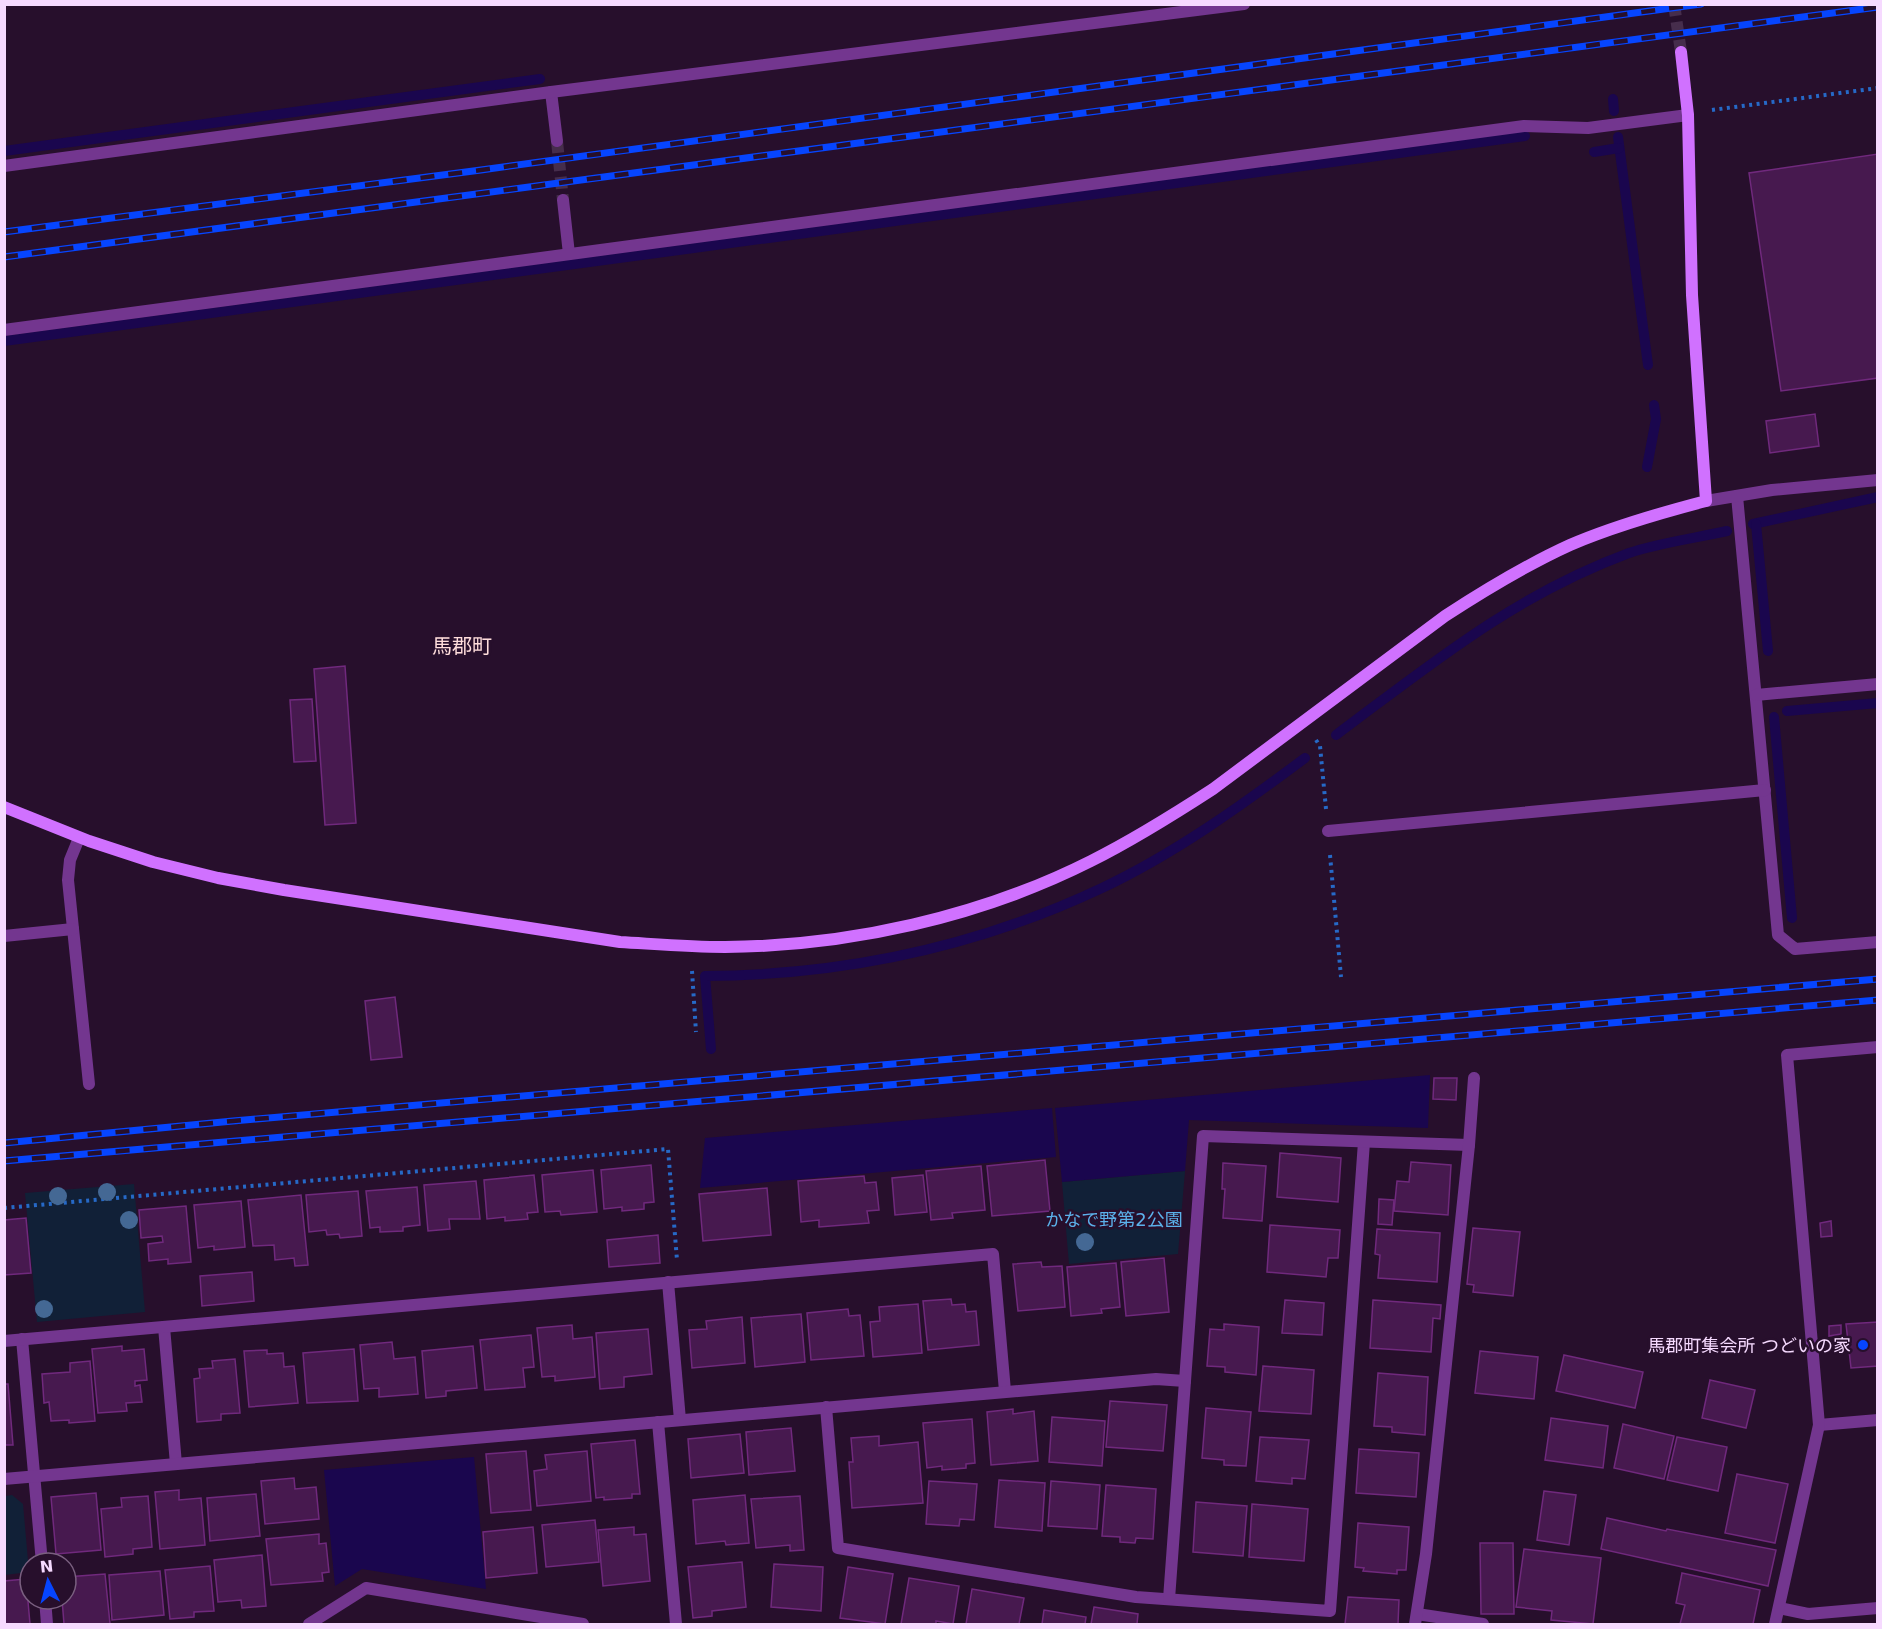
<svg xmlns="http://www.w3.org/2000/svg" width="1882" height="1629" font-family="'DejaVu Sans','Noto Sans JP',sans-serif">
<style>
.green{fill:#112037}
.water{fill:#1a064e}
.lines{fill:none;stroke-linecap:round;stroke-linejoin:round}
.stream{stroke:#1a064e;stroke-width:10}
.building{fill:#47194f;stroke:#70297d;stroke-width:1.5}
.street-tunnel{stroke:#462d4c;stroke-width:12;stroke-dasharray:12 6;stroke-linecap:butt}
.secondary-tunnel{stroke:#462d4c;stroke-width:12;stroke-dasharray:12 6;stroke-linecap:butt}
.path{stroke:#2669c7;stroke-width:4;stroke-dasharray:3 4.5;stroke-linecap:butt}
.street{stroke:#73368f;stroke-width:12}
.secondary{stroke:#d071ff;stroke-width:12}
.rail-casing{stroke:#0645ff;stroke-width:7}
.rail{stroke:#270f2c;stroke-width:4.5;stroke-dasharray:14;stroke-linecap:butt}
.tree{fill:#446894}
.poi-dot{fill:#0645ff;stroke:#270f2c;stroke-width:2}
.labels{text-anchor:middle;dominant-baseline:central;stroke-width:5;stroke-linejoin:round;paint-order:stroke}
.park-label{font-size:18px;fill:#5bb1ea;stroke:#270f2c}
.poi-label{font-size:18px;fill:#f6daff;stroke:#270f2c;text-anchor:end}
.neighbourhood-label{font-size:20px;fill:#ffdddc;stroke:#270f2c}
</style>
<rect width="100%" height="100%" fill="#270f2c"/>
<g class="green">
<path d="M1185,1171L1178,1254L1069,1264L1062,1182Z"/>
<path d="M134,1184L145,1312L37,1322L25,1193Z"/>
<path d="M12,1495L23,1504L29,1572L5,1575V1496Z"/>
</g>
<g class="water">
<path d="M1430,1075L1428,1128L1189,1120L1185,1171L1062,1182L1055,1108Z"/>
<path d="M1052,1108L1056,1157L700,1188L705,1138Z"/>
<path d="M474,1457L486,1589L362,1569L335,1586L324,1470Z"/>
</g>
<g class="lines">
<g class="stream">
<path d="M1613,99L1614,111"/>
<path d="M1618,137L1648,365"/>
<path d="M4,151L540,79"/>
<path d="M1594,152L1619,148"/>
<path d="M4,341L1525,136"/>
<path d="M1647,467L1656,419L1654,405"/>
<path d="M1753,524L1878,497"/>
<path d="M1756,524L1768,651"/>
<path d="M1787,711L1878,703"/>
<path d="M1774,717L1792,918"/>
<path d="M1336,735C1431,664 1515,595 1629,553C1658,543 1696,538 1727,531"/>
<path d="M711,1049L705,976C843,975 977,947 1102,888C1174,854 1241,806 1305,758"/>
</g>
</g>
<g class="building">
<path d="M1878,154V378L1781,391L1749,173Z"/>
<path d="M1815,414L1819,446L1770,453L1766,421Z"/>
<path d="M345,666L356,823L325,825L314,669Z"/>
<path d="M312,699L316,761L294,762L290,700Z"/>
<path d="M395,997L402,1057L371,1060L365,1001Z"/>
<path d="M1434,1078H1457L1456,1100L1433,1099Z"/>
<path d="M1280,1153L1341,1158L1338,1202L1277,1197Z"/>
<path d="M1045,1160L1050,1211L992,1216L987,1166Z"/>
<path d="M1411,1162L1451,1165L1448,1215L1394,1211L1397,1181L1409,1182Z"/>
<path d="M1223,1163L1266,1166L1262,1221L1223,1218L1225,1189H1222Z"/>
<path d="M651,1165L654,1202L644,1203V1209L622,1211V1207L604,1209L601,1170Z"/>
<path d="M981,1166L985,1210L952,1213L953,1218L931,1220L926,1171Z"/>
<path d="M593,1170L597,1212L561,1215L560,1211L545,1212L542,1175Z"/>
<path d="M534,1175L538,1212L527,1213L528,1219L505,1221V1217L487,1219L484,1180Z"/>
<path d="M923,1175L927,1212L895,1215L892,1178Z"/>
<path d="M864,1176L865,1183L876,1182L879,1210L867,1211L869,1223L819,1227V1220L801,1222L798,1181Z"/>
<path d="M476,1181L480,1219H449L450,1229L428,1231L424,1185Z"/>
<path d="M417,1187L420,1225L403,1227V1231L380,1232V1227L370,1228L366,1191Z"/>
<path d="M767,1188L771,1235L703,1241L699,1194Z"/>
<path d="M358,1191L362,1236L340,1238L339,1234L327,1235L326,1230L309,1232L306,1195Z"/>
<path d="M301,1195L308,1265L295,1266L294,1258L275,1260L274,1245L253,1246L248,1200Z"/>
<path d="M1379,1199L1394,1200L1392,1225L1378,1224Z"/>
<path d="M241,1201L245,1247L214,1250V1246L198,1248L194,1205Z"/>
<path d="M186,1206L191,1262L168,1264V1259L149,1261L148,1244L163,1242L162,1236L141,1238L139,1210Z"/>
<path d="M26,1218L31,1273L4,1275V1220Z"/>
<path d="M1831,1221L1832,1236L1821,1237L1820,1223Z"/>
<path d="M1270,1225L1340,1230L1338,1258H1328L1326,1277L1267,1272Z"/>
<path d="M1473,1228L1520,1232L1513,1296L1473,1292L1474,1285L1467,1284Z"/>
<path d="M1377,1229L1440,1233L1437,1282L1378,1278L1380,1255L1375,1254Z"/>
<path d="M658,1235L660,1263L609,1267L607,1240Z"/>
<path d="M1164,1258L1169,1312L1126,1316L1121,1262Z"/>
<path d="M1041,1262L1042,1267L1062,1266L1065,1307L1018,1311L1013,1264Z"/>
<path d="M1116,1263L1120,1307L1101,1309L1102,1313L1071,1316L1067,1267Z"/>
<path d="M252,1272L254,1301L202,1306L200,1276Z"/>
<path d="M951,1299L952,1305L965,1304L966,1312L976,1311L979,1345L928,1350L923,1301Z"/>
<path d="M1285,1300L1324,1303L1322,1335L1282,1333Z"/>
<path d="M1373,1300L1441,1305L1440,1319L1433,1318L1431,1352L1370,1348Z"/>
<path d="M918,1304L922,1353L873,1357L870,1322L880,1321L879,1307Z"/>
<path d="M848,1309L849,1316L860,1315L864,1356L811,1360L807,1313Z"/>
<path d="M801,1314L805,1362L755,1367L751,1318Z"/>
<path d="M742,1317L745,1363L692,1368L689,1330L707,1329L706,1321Z"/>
<path d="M1878,1322V1366L1851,1368L1846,1324Z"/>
<path d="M1224,1324L1259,1327L1256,1375L1225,1372V1367L1207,1366L1210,1329L1224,1330Z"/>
<path d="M572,1325L573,1339L592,1337L595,1377L555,1381V1376L542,1377L537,1328Z"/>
<path d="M1841,1325V1334L1829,1336V1326Z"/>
<path d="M648,1329L652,1374L624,1377V1387L600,1389L596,1333Z"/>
<path d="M531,1335L534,1367L523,1368L525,1387L485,1390L480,1340Z"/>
<path d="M392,1342L394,1359L415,1357L418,1394L379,1397V1388L364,1389L360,1345Z"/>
<path d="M122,1346V1351L144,1349L147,1380L135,1381V1386L140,1385L142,1402L126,1403L127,1411L98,1413L92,1349Z"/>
<path d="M473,1346L477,1388L446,1391V1396L426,1398L422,1351Z"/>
<path d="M354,1349L358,1401L307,1403L303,1353Z"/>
<path d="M267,1350V1354L283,1353L284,1367L294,1366L298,1403L249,1407L244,1351Z"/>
<path d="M1480,1351L1538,1357L1534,1399L1475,1393Z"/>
<path d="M1564,1355L1643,1372L1635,1408L1556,1391Z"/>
<path d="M235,1359L240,1413L221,1414V1420L197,1422L194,1379L200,1378L199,1369L213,1368L212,1361Z"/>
<path d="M90,1361L95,1421L69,1423V1420L51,1421L49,1402L44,1403L42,1374L70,1372V1363Z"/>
<path d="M1263,1366L1314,1370L1311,1414L1259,1411Z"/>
<path d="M1378,1373L1428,1377L1425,1435L1392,1432V1427L1374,1426Z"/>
<path d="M1710,1380L1755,1390L1746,1428L1702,1418Z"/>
<path d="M4,1384H8L13,1445H4Z"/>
<path d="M1110,1401L1167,1405L1163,1451L1106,1447Z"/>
<path d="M1206,1408L1251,1412L1246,1466L1224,1465V1460L1202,1458Z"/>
<path d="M1013,1409V1414L1034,1411L1038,1461L991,1465L987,1412Z"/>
<path d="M1052,1417L1105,1421L1102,1466L1049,1462Z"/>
<path d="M1551,1418L1608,1426L1603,1468L1545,1460Z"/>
<path d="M972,1419L975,1463L966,1464V1468L942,1470V1466L927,1468L923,1423Z"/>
<path d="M1623,1424L1674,1436L1664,1479L1614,1468Z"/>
<path d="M791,1428L795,1471L749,1475L746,1432Z"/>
<path d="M740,1434L744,1473L691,1478L688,1439Z"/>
<path d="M879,1436V1446L918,1442L923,1503L852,1508L849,1462H853L851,1438Z"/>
<path d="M1260,1437L1309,1440L1305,1479L1292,1478V1484L1256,1481Z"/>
<path d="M1677,1437L1727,1447L1718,1491L1667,1480Z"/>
<path d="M635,1440L640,1494H632V1498L604,1500V1497L596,1498L591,1444Z"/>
<path d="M1359,1449L1419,1453L1416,1497L1356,1493Z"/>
<path d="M526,1451L531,1510L491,1513L486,1454Z"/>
<path d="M587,1451L591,1501L537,1506L534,1471L547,1469L545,1455Z"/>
<path d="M1737,1474L1788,1484L1775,1543L1725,1533Z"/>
<path d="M294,1478L295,1489L316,1487L319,1519L265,1524L261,1481Z"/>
<path d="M999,1480L1045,1483L1042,1531L995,1527Z"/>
<path d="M929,1481L977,1484L974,1520L960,1519L959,1526L926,1524Z"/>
<path d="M1051,1481L1100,1485L1097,1529L1048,1526Z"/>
<path d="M1106,1485L1156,1489L1153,1539L1136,1538L1135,1543L1120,1542V1537L1102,1536Z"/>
<path d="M179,1490V1500L201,1498L205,1545L160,1549L155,1492Z"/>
<path d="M1544,1491L1576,1495L1569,1545L1537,1540Z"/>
<path d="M96,1493L101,1550L56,1554L51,1497Z"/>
<path d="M256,1494L260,1536L210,1541L207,1498Z"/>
<path d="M745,1495L749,1543L726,1545L725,1541L696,1544L693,1500Z"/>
<path d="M148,1496L152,1547L133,1549V1554L105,1557L101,1509L122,1507L121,1498Z"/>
<path d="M800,1496L804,1550L790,1551V1545L756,1548L751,1499Z"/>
<path d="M1196,1502L1247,1506L1243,1556L1193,1552Z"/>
<path d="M1252,1504L1308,1509L1304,1561L1249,1557Z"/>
<path d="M1607,1518L1666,1531L1667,1529L1776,1550L1768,1586L1601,1549Z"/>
<path d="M595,1520L599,1562L546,1567L542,1525Z"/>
<path d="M1358,1523L1409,1527L1406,1570H1397V1574L1363,1571L1364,1568L1355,1567Z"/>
<path d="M533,1527L537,1573L486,1578L483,1532Z"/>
<path d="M634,1527V1535L646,1534L650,1581L603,1586L598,1530Z"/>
<path d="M319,1534V1544L326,1543L329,1572L322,1573L323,1581L271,1585L266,1539Z"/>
<path d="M1480,1543H1513L1514,1614H1481Z"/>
<path d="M1524,1549L1601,1558L1593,1624L1551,1620L1552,1611L1516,1607Z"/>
<path d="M262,1555L266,1606L242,1608L241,1600L218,1602L214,1560Z"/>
<path d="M742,1562L746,1607L712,1611V1616L693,1618L688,1567Z"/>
<path d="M774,1564L823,1567L821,1611L771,1607Z"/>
<path d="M210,1566L214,1611L194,1612V1617L170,1619L165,1570Z"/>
<path d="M848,1567L893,1574L885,1624L840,1618Z"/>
<path d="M160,1571L164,1615L112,1620L109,1575Z"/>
<path d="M1682,1573L1760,1590L1753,1624H1680L1685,1605L1676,1603Z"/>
<path d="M105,1574L110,1624H64L62,1599H66V1577Z"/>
<path d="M909,1578L959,1586L953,1624L936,1621V1624H901Z"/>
<path d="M26,1579L30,1624H4V1581Z"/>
<path d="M972,1589L1024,1598L1019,1624H966Z"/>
<path d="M1348,1597L1399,1600L1398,1624H1345Z"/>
<path d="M1094,1607L1138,1614L1137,1624H1091Z"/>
<path d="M1044,1610L1086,1617L1085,1624H1042Z"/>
</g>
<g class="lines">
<path class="street-tunnel" d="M557,141L563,200"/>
<path class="secondary-tunnel" d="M1674,4L1681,52"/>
<g class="path">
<path d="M1712,110L1878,88"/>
<path d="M1316,740L1320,746L1326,809"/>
<path d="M1330,855L1341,977"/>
<path d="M692,971L696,1032"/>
<path d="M4,1208L668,1149L677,1260"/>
</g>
<g class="street">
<path d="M551,92L557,141"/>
<path d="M4,166L551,92L1244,4"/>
<path d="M563,200L569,254"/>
<path d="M4,330L1524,126L1588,128L1688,115"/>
<path d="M1737,496L1778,935L1795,949L1878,942"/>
<path d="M1706,501L1772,490L1878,480"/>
<path d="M1756,695L1878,684"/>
<path d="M1328,831L1765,790"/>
<path d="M79,838L70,860L68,880L89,1084"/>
<path d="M4,936L73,929"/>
<path d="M668,1282L680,1420"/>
<path d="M164,1327L176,1464"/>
<path d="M22,1339L42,1563"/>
<path d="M4,1341L993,1254L1005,1391"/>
<path d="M826,1407L838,1548L1136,1597L1330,1611L1364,1142"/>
<path d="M658,1422L676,1624"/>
<path d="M1819,1425L1878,1420"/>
<path d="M4,1479L1156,1379L1185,1381"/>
<path d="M45,1599L47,1624"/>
<path d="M1169,1599L1203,1136L1469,1145"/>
<path d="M1779,1608L1808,1614L1878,1608"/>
<path d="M1417,1614L1483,1624"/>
<path d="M309,1624L366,1588L583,1624"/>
<path d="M1415,1624L1426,1554L1469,1145L1474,1078"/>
<path d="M1775,1624L1819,1425L1787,1055L1878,1047"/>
</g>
<path class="secondary" d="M4,807L89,841L153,862L218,878L284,890L620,942C655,944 690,947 725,947C849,946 980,917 1091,861C1133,840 1173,815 1213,789L1445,616C1485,590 1526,565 1570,545C1614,526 1660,513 1706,501L1692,295L1688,115L1681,52"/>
<defs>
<g id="rail">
<path d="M4,232L481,170L1701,4"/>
<path d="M4,257L1878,7"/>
<path d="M4,1143L233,1121L1878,979"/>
<path d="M4,1161L1878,1000"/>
</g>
</defs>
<use href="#rail" class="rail-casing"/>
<use href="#rail" class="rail"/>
</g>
<g class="tree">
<circle cx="107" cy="1192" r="9"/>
<circle cx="58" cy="1196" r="9"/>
<circle cx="129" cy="1220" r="9"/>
<circle cx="1085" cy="1242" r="9"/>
<circle cx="44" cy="1309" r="9"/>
</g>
<circle class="poi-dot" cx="1863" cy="1345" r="6"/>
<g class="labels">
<g class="park-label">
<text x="1114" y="1219">かなで野第2公園</text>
</g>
<g class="poi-label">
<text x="1851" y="1345">馬郡町集会所 つどいの家</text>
</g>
<g class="neighbourhood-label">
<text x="462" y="646">馬郡町</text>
</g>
</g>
<rect width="1882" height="1629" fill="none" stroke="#f6daff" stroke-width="12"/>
<g transform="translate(48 1581) rotate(354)"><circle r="28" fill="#270f2c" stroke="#7a6080" stroke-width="1.5"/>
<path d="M0-4.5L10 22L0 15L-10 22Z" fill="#0645ff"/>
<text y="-9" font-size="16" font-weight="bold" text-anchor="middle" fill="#f6daff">N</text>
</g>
</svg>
